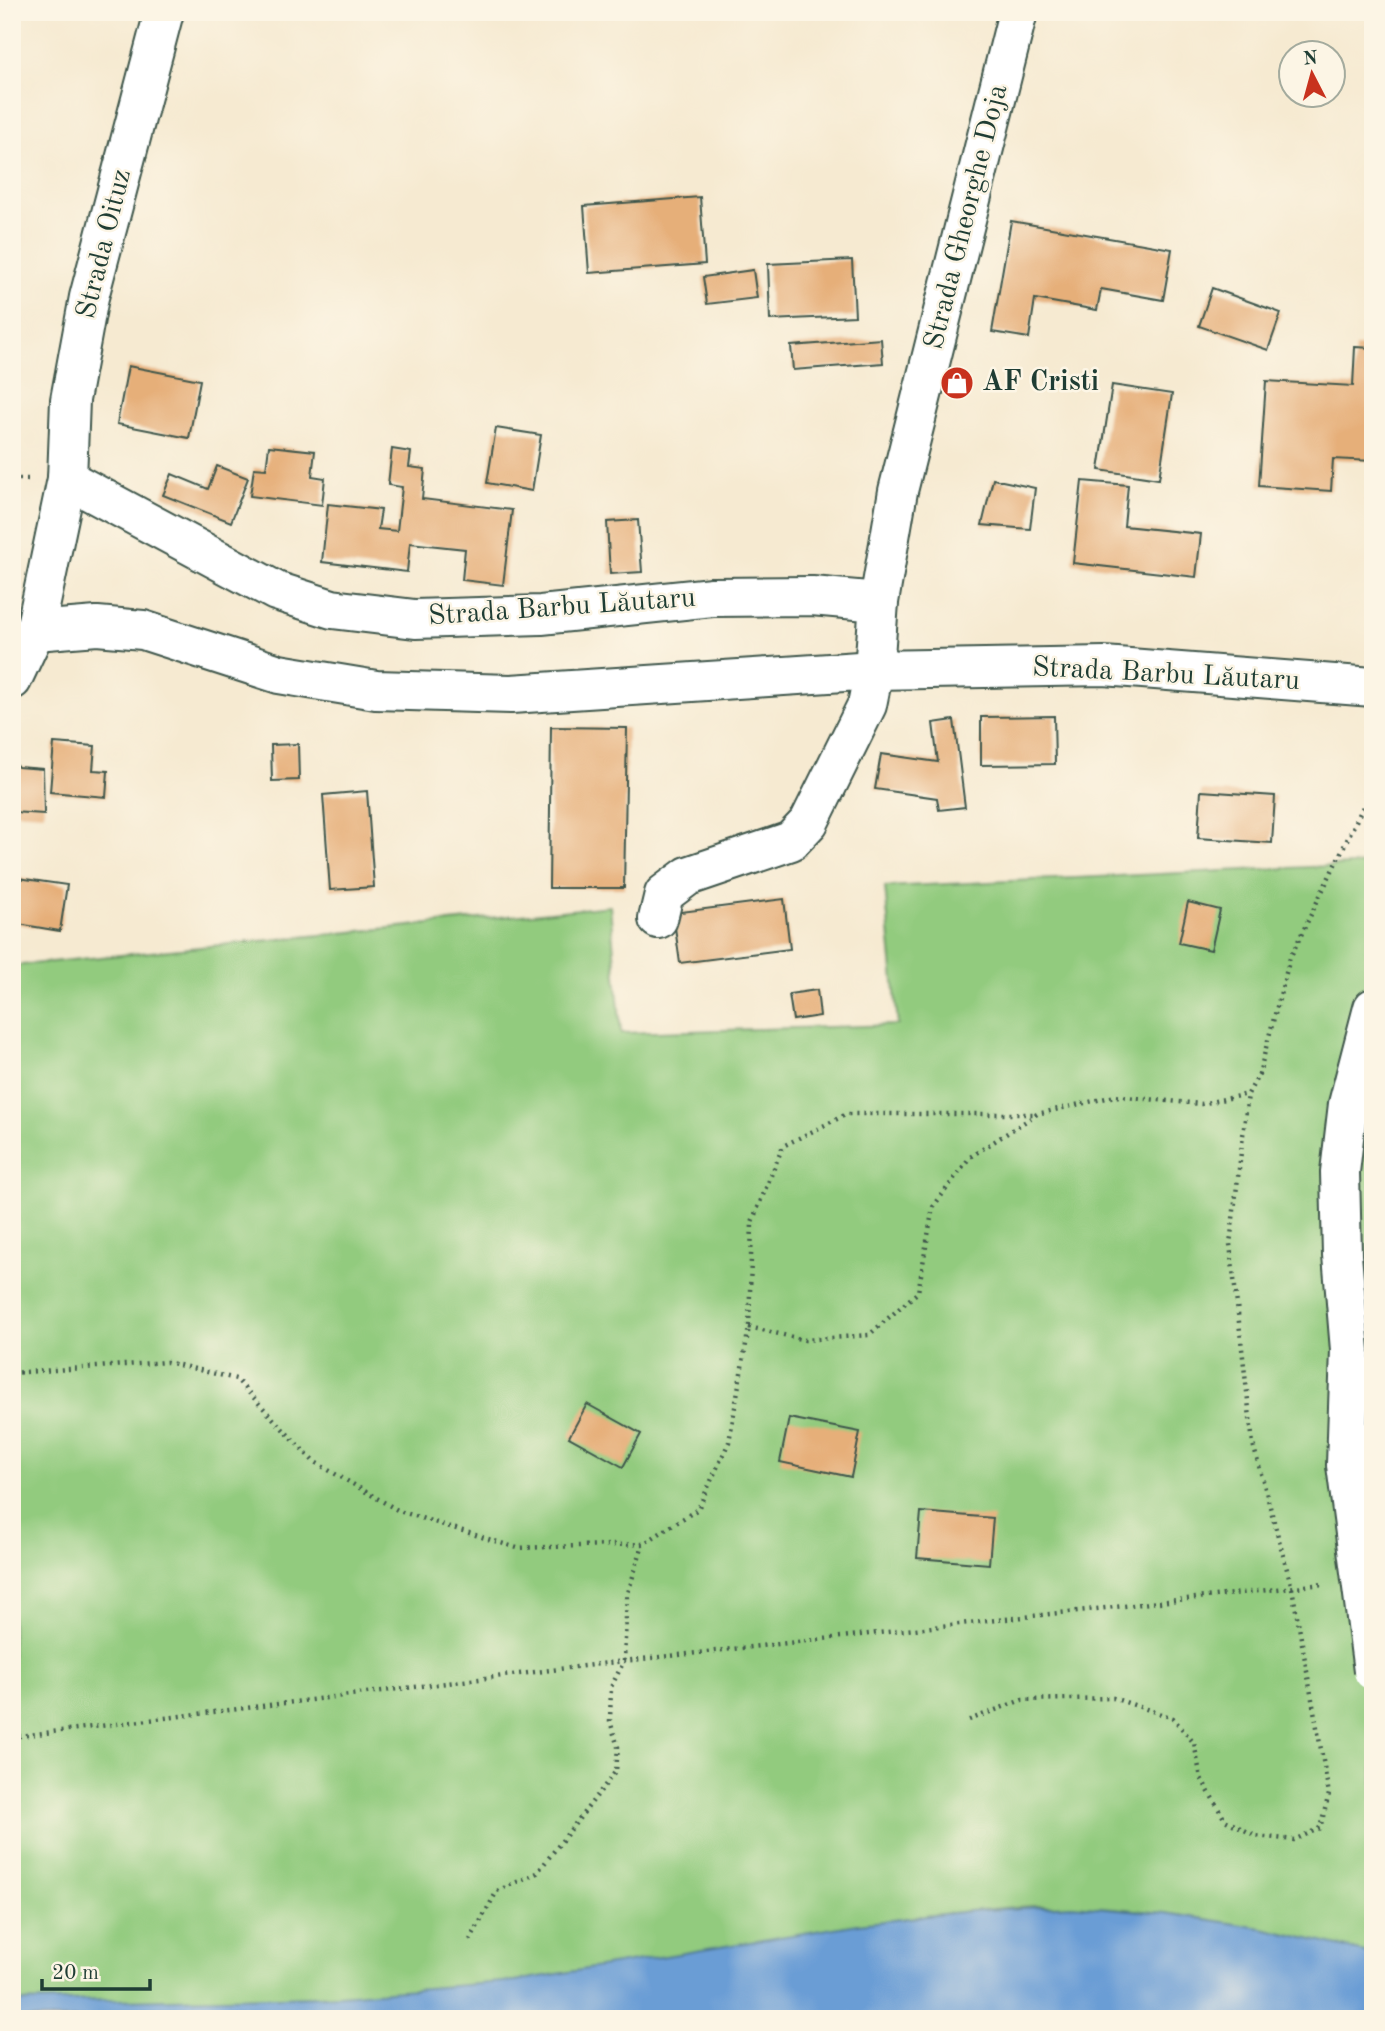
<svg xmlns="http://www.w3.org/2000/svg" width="1385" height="2031" font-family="'Old Standard TT',serif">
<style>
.green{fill:#92cb7e;stroke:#588459;stroke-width:2}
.water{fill:#6a9dd5;stroke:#446d84;stroke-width:2}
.building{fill:#e6af79}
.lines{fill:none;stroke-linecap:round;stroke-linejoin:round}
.minor-casing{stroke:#3f574c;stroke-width:42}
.path{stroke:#3f574c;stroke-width:4.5;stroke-dasharray:2 5;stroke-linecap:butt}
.minor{stroke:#fff;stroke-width:38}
.minor-bridge-casing{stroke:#3f574c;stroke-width:42;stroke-linecap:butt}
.minor-bridge{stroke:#fff;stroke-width:38}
.labels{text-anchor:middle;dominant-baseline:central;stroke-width:5;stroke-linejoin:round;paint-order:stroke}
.street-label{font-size:28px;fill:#1f3d34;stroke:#fcf5e5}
.poi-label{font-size:28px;font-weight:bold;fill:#1f3d34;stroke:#fcf5e5;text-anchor:start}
</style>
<rect width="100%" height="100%" fill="#fcf5e5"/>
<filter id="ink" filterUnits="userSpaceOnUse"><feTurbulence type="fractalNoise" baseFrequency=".0143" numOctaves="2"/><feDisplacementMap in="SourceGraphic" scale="14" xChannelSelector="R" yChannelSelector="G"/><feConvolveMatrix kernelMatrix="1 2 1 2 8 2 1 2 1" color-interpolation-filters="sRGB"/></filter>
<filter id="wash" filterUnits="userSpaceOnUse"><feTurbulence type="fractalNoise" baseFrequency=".00686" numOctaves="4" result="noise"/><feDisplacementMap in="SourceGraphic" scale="28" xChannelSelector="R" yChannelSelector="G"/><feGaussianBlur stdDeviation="1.57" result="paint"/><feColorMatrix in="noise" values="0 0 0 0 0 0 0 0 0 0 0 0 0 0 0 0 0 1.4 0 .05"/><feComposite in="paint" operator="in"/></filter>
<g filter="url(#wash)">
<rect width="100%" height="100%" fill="#f6ead1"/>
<path class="green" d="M1373,864V1954C1274,1931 1176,1909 1074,1906C1022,1904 968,1911 916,1917C782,1934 649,1965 515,1981C348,2001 180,1999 12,2002V966L610,906L621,1033L898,1025L885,887Z"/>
<path class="water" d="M1072,1905L1166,1913L1262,1928L1373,1954V2019H12V2002L327,1996L515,1981L858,1924L970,1911Z"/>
<g id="blocks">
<g class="building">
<path d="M700,197L705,264L589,273L584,206Z"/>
<path d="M1011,221L1172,249L1163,300L1101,289L1097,310L1035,299L1029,338L992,332Z"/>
<path d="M852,260L855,316L770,320L768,264Z"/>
<path d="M753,270L757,298L707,304L703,277Z"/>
<path d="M1212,288L1281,313L1268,350L1199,326Z"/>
<path d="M881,339L883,363L793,370L791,346Z"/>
<path d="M1355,347L1373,348V461L1333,459L1331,491L1259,486L1266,381L1353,386Z"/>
<path d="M128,366L200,380L189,438L117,424Z"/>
<path d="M1112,385L1172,394L1159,479L1099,470Z"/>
<path d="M496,428L541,435L532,491L487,483Z"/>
<path d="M269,446L315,451L312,476L325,478L322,505L250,496L254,468L266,469Z"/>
<path d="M392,449L411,452L409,467L425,469L422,499L512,510L503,585L462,580L465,549L410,543L407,572L322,562L328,504L381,510L378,529L397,531L402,487L388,485Z"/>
<path d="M217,466L248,478L231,522L163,495L172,474L208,489Z"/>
<path d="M993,479L1035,488L1030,529L982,525Z"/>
<path d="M1082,481L1128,485L1124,526L1201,534L1196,577L1073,563Z"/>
<path d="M638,520L642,572L610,574L607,522Z"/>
<path d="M1054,716L1055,764L981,765V717Z"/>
<path d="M954,720L965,807L939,810L937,798L875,789L881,754L938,762L933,723Z"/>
<path d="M551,727L627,728L624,888H549Z"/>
<path d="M54,743L95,746L93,770L108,771L106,797L50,792Z"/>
<path d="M298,744L299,780L272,781L271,745Z"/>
<path d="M12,759L18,767L43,769L44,814L12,812Z"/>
<path d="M367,791L374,887L330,890L323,795Z"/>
<path d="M1201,791L1275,796L1272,843L1198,838Z"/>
<path d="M18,878L67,885L60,931L12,923Z"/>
<path d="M784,899L790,949L680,963L673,913Z"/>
<path d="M1188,902L1220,910L1211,950L1179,943Z"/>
<path d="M817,990L820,1016L793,1020L789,994Z"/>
<path d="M587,1404L641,1434L623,1467L569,1437Z"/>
<path d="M789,1418L860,1432L851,1477L780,1462Z"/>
<path d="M921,1512L993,1518L989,1564L917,1558Z"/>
</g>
</g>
</g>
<g filter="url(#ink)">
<use href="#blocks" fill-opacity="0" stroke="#3f574c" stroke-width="2"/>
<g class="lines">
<defs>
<g id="minor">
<path d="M67,479L276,591L332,609L415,619L541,615L712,597L812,596L879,602"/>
<path d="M35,631L97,626L143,630L279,674L376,690L511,694L874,670L1104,666L1373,687"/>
<path d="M12,680L35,631L67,479L70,400L89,297L164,12"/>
<path d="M658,919L664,894L688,876L791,841L809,822L867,705L874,670L879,602L898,491L1018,12"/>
<path d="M1346,1465L1350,1350L1342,1255L1340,1172L1348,1104L1373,1008"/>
</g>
</defs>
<use href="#minor" class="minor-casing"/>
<g class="path">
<path d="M12,479H28"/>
<path d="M749,1327L805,1340L869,1335L918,1292L933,1207L970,1157L1037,1114L1115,1096L1201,1104L1248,1094L1259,1074L1290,958L1373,786"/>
<path d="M12,1373L167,1362L236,1379L313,1461L399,1511L517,1548L643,1544L698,1509L729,1442L749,1327L752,1222L783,1146L847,1114H1037"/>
<path d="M969,1720L1022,1700L1113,1698L1173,1718L1194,1743L1201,1778L1225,1820L1256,1836L1294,1840L1320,1828L1329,1794L1292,1588L1253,1444L1230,1244L1248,1094"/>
<path d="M12,1737L624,1661L1323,1584"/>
<path d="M470,1940L497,1891L537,1873L616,1771L618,1747L610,1721L611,1687L624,1661L627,1596L643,1544"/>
</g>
<use href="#minor" class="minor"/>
<defs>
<path id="minor-bridge" d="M1346,1465L1373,1671"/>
</defs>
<use href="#minor-bridge" class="minor-bridge-casing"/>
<use href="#minor-bridge" class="minor-bridge"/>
</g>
</g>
<defs>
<symbol id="shop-disc" viewBox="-11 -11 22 22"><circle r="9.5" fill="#c8321e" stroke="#fcf5e5"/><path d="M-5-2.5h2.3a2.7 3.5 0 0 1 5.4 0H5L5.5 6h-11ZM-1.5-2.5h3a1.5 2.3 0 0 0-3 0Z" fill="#fff"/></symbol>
</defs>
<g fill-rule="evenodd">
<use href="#shop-disc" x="938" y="364" width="38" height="38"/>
</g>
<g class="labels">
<g class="street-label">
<text transform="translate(967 217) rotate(-76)">Strada Gheorghe Doja</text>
<text transform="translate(105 244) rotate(-76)">Strada Oituz</text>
<text transform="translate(562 608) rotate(-4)">Strada Barbu Lăutaru</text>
<text transform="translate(1166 675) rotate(3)">Strada Barbu Lăutaru</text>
</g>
<g class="poi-label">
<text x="982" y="383">AF Cristi</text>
</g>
</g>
<rect width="1385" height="2031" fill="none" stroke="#fcf5e5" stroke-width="42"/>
<g transform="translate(1312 74) rotate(354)"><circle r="33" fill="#fcf5e5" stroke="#a4ab9e" stroke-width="2"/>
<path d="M0-5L12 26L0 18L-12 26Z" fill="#c8321e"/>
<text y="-10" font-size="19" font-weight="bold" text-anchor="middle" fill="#1f3d34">N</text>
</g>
<path d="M42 1979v10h108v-10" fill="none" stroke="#1f3d34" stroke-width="3.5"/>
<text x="52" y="1979" font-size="21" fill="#1f3d34" stroke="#fcf5e5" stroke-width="5" paint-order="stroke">20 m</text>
</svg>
